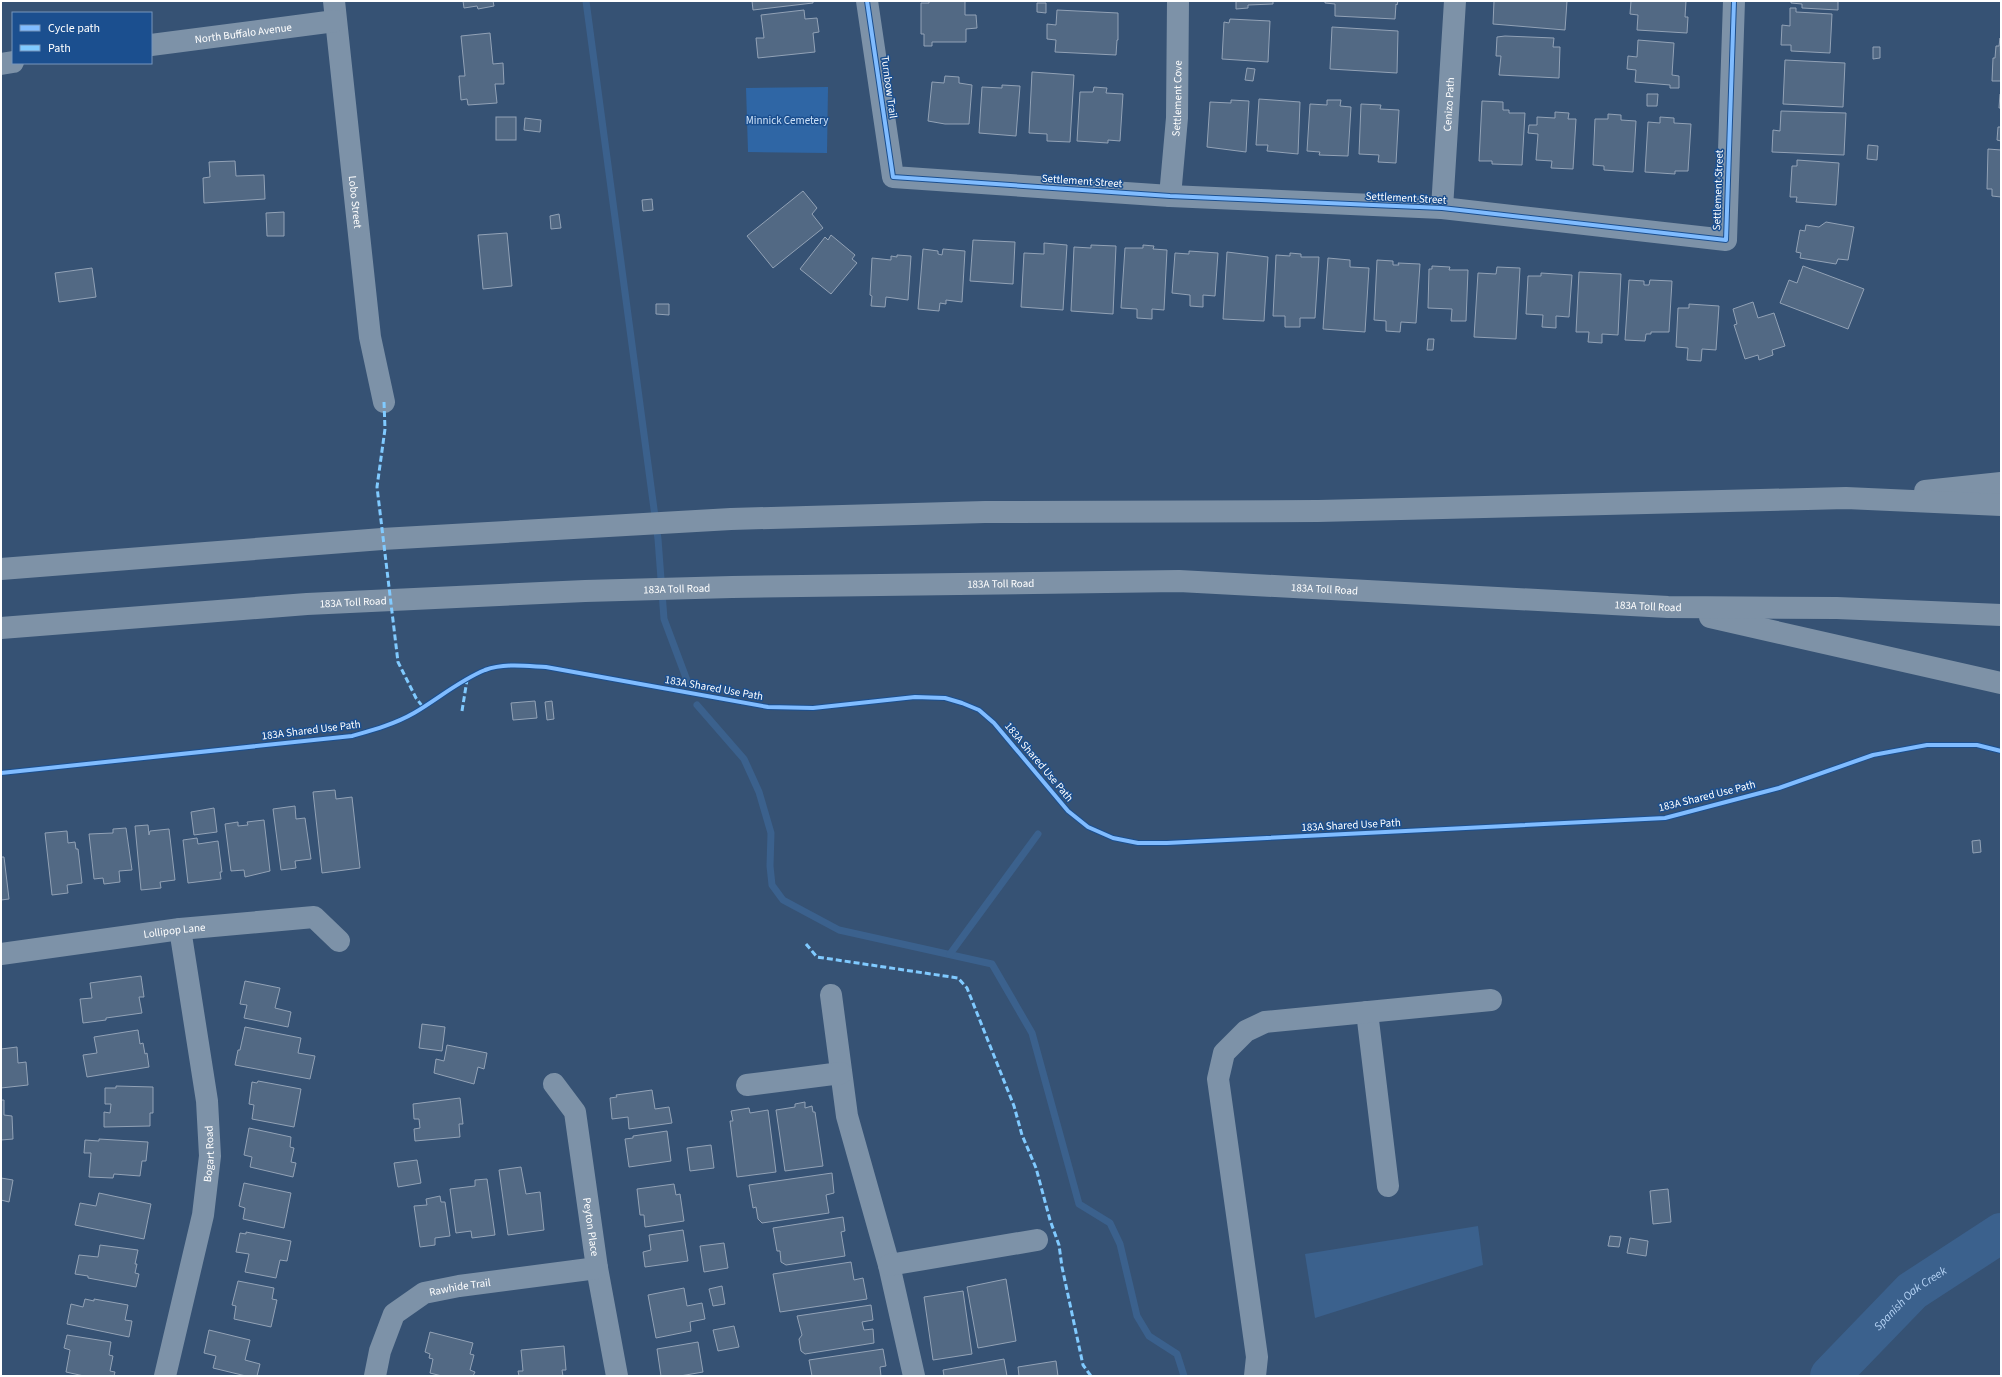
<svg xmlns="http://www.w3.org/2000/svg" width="2002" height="1377" font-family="'Source Sans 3',sans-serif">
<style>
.green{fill:#2f66a5}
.water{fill:#3b618d}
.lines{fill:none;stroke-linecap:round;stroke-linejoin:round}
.stream{stroke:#3b618d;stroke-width:7}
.river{stroke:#3b618d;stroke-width:40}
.building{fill:#526984;stroke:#92a2b6}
.minor{stroke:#7d92a8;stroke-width:22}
.highway{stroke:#7e92a7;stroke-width:22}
.quiet{stroke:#80caff;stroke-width:3;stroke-dasharray:6 3;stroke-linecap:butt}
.cycleway-casing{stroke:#1b4f8f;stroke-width:6}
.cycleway{stroke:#80bcff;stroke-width:4}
.labels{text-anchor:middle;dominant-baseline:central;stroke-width:3;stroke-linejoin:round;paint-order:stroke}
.street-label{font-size:11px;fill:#fff;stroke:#1b4f8f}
.park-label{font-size:11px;fill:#cfe3fa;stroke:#1b4f8f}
.water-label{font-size:12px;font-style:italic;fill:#b5d3f5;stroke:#1b4f8f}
</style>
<rect width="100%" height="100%" fill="#365274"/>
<path class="green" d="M828,87L827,153L748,152L746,88Z"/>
<path class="water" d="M1478,1226L1483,1265L1315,1318L1305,1254Z"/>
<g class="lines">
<g class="stream">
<path d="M586,1L658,539L664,619L688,683"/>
<path d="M697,705L744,759L759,792L771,833L770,866L772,885L783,900L839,930L992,964L1032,1033L1079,1204L1110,1223L1120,1244L1137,1316L1149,1336L1177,1354L1184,1376"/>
<path d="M950,954L1038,834"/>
</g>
<path class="river" id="s1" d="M1830,1376L1912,1291L2001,1233"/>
</g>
<g class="building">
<path d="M463,1H493L494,6L478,9L477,6L464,8Z"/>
<path d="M752,1H813V3L753,10Z"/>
<path d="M929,1H965V15H976L977,28L966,29V42H932V46H924V34H921V3H929Z"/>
<path d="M1236,1H1273V4L1248,5V8L1236,9Z"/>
<path d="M1325,1H1398L1397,5L1396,4L1395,19L1335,16V4L1325,3Z"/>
<path d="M1494,1H1567L1565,30L1493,24Z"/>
<path d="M1631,1H1686L1685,17H1688L1687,33L1637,30L1638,15L1630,14Z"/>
<path d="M1791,1H1838V10L1802,8V4L1791,3Z"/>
<path d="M1037,3H1046V13L1037,12Z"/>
<path d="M1790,8H1796V12L1832,14L1830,53L1791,51V45H1781L1782,25L1790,26Z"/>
<path d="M804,10L805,19L817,18L819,32L813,33L815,52L758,58L756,38H764L761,15Z"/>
<path d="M1057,10L1118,13V40H1117L1116,55L1055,52L1056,40L1047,39V24L1056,25Z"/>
<path d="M1230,19L1270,21L1268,62L1222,59L1224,22L1229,23Z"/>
<path d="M1332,27L1398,31L1397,73L1330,69Z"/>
<path d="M490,33L493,64L503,63L504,84H495L497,103L468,105L467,99L461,100L459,76H465L461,36Z"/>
<path d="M1505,36L1554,38L1553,47H1560L1559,78L1499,75L1501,56H1496L1497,37Z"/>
<path d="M2000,38L2001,81H1992L1993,58H1995L1996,46H1999Z"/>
<path d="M1638,40L1674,43L1672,75L1679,76V88H1670V85L1635,82L1636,70L1627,69L1628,56L1637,57Z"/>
<path d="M1873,47H1880V58L1873,59Z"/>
<path d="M1785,60L1845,63L1843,107L1783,104Z"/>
<path d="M1247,68L1255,69L1253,81L1245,80Z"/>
<path d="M1032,72L1074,75L1070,142L1047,141V134L1029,133Z"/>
<path d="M945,76L959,77V83L972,85L969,124H945L928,121L932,82L944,83Z"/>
<path d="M1002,85L1020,86L1016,136L979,133L982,87L1002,88Z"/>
<path d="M1094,87L1107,88L1106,93L1123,94L1120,141L1108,140V143L1077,141L1080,92H1093Z"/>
<path d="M1647,94H1658L1657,106H1647Z"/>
<path d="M2000,94H2001V108H1999Z"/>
<path d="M1259,99L1300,102L1298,154L1267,151L1268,145H1256Z"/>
<path d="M1231,100L1249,101L1246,152L1207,147L1210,102L1231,103Z"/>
<path d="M1327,100H1341L1340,106L1351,107L1348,156L1319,155L1320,152L1307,151L1310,104L1327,105Z"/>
<path d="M1482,101L1503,102V110H1509V113H1525L1522,165L1492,164V161H1479Z"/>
<path d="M1361,104L1381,105L1380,109L1399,110L1396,163L1378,162L1379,155L1359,154Z"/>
<path d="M1781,111L1846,113L1844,155L1772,152L1773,130L1780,131Z"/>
<path d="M1555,112L1569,113L1568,119H1576L1573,169L1551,168L1552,161L1536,160L1538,134L1528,133L1529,125H1537V117L1555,118Z"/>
<path d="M1608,114L1621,115V120L1636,121L1633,172L1604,170V166L1593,165L1595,119H1608Z"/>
<rect x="496" y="117" width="20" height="23"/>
<path d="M1660,117L1674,118V123L1691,124L1688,171H1675V174L1645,172L1648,122L1660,123Z"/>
<path d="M525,118L541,120L540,132L524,130Z"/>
<path d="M1998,127H2001V141L1997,140Z"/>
<path d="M1868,145L1878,146L1877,160L1867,159Z"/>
<path d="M1988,149L2001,150V197L1992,196V189H1987Z"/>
<path d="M1797,160L1839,163L1836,205L1796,202L1797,197H1790L1792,166H1797Z"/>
<path d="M235,161L236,176L264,175L265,199L204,203L203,178L210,177L209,162Z"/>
<path d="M803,191L817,208L812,214L823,228L773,268L747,236Z"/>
<path d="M652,199L653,210L643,211L642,200Z"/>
<path d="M284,212V236H267L266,213Z"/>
<path d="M559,214L561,228L551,229L550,216Z"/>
<path d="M1826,222L1854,227L1848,260L1838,259L1836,264L1800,258L1801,253L1796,252L1800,230L1805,231L1806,225L1819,227Z"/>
<path d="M507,233L512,286L483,289L478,235Z"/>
<path d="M831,235L855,255L852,259L857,263L831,294L800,269L825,237L828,240Z"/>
<path d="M973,240L1015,242L1013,284L970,281Z"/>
<path d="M1044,243L1067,245L1063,310L1021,307L1024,253L1044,254Z"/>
<path d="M1091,245L1116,246L1113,314L1071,311L1074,247L1091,248Z"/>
<path d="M1143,245L1154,246L1153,249L1167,250L1164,310L1152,309V319L1137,318V309L1121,308L1125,248H1143Z"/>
<path d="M923,249L938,251V254L942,255L943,249L965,251L962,302L946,300V304L940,303L939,311L918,309Z"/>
<path d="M1189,251L1218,253L1215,296L1203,295V307L1190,306V295L1172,293L1175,253L1189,254Z"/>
<path d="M1227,252L1268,257L1264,321L1223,319Z"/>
<path d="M1290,253L1301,254V257H1319L1315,318H1300V327H1285V316H1273L1276,255L1290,256Z"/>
<path d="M897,255L911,256L908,300L886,297L885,307L871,306L872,296L870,295L872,258L891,260V256L897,257Z"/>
<path d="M1328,258L1350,260V267L1369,268L1365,332L1323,329Z"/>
<path d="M1377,260L1393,261V265H1399L1398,263L1420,264L1416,323L1401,322L1400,332L1386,331V321L1374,320Z"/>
<path d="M1432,266L1450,267L1449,270H1468L1466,321H1451L1452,309L1428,308L1429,269H1432Z"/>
<path d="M1803,266L1864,289L1848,329L1780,303L1789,280L1797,283Z"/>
<path d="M1497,267L1520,268L1516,339L1474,337L1478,273L1496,274Z"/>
<path d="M92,268L96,297L59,302L55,273Z"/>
<path d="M1579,272L1621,274L1618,335L1602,334V343L1588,342L1589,332H1576Z"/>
<path d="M1541,273L1572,275L1569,317L1556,316V328L1542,327L1543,315L1526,314L1528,276H1541Z"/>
<path d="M1629,280L1644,281V285H1649L1650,280L1672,281L1669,332H1651V334H1646L1645,341L1625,340Z"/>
<path d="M1753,302L1758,318L1774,313L1785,346L1772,350L1773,355L1759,360L1758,355L1745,359L1734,325L1737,324L1733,309Z"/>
<path d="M656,304H669V315L656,314Z"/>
<path d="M1689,304L1719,306L1716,350L1702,349L1701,361L1687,360L1688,348L1676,347L1678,308H1689Z"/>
<path d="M1428,339H1434L1433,350H1427Z"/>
<path d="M535,701L537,718L513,720L511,703Z"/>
<path d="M552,701L554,719L547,720L545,702Z"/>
<path d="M335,790L336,799L352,797L360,868L322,873L313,792Z"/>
<path d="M295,806L296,819L305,818L311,859L295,861L296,868L281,870L273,809Z"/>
<path d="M214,808L217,832L194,835L191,812Z"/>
<path d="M264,820L270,871L245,877L244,870L231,871L225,824L238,822V826L248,825L247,822Z"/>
<path d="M148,825L149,835L150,831L169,829L175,880L160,882L161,888L141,890L135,826Z"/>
<path d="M126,828L132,870L119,871L120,882L104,884L103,878L94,879L89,834L113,833V829Z"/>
<path d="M67,831L68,843L75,842L76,849H78L82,883L67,885L68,893L52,895L45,833Z"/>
<path d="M197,838L198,844L218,841L222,872H220L221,879L188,883L183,840Z"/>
<path d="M1980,840L1981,852L1973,853L1972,841Z"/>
<path d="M1,857H4L9,899L1,900Z"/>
<path d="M141,976L144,997H139L142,1013L106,1018V1020L83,1023L80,999L92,998L90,983Z"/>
<path d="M245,981L280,988L275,1008L291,1012L288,1027L244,1018L247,1005L240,1004Z"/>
<path d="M422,1024L445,1027L442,1051L419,1048Z"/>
<path d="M245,1027L301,1038L298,1053L315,1056L310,1079L235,1065L238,1050H240Z"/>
<path d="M138,1030L140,1044L143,1043L145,1054L147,1053L149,1067L87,1077L83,1055L97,1053L94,1037Z"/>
<path d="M447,1045L487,1053L484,1069L478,1067L474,1084L434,1073L436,1059L444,1061Z"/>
<path d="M17,1047L18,1063L26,1062L28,1085L1,1088V1049Z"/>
<path d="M258,1081L301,1089L294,1127L252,1119L254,1105L249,1104L252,1082L257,1083Z"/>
<path d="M116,1086L153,1087V1113H150V1126L104,1127V1112L110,1113L111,1104H105V1088H116Z"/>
<path d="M652,1090L655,1109L669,1107L672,1123L629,1129L628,1117L612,1119L610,1098L617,1097L616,1095Z"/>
<path d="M460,1098L463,1124H459L460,1137L415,1141L414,1129L420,1128L419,1119H414L413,1104Z"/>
<path d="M1,1100H4V1115L12,1116L13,1139L1,1140Z"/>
<path d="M805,1102V1108L812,1106L813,1112H815L823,1166L785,1171L776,1110L795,1107V1104Z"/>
<path d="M749,1108L750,1113L768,1110L776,1172L737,1177L730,1121H733L731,1111Z"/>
<path d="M249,1128L291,1137L290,1147L294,1148L291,1162L296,1163L293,1177L250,1167L252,1157L244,1155Z"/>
<path d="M667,1131L671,1161L629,1167L625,1139L633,1138V1136Z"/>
<path d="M99,1139L148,1142L146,1161H142L140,1176L114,1174L113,1178L89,1177L91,1153H84L85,1140L99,1141Z"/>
<path d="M711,1145L714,1168L690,1171L687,1148Z"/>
<path d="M417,1160L421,1183L398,1187L394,1163Z"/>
<path d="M521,1167L526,1194L540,1192L544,1230L508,1235L499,1170Z"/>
<path d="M832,1173L834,1193L826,1195L829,1213L762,1223L758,1219L756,1207L753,1208L749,1185Z"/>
<path d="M1,1178L13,1180L9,1202L1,1200Z"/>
<path d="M487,1179L495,1235L472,1238L471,1231L456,1233L450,1189L475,1186V1180Z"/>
<path d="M244,1183L291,1193L284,1228L243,1219L245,1208L239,1206Z"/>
<path d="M674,1184L676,1195L680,1194L684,1221L645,1227L644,1215H640L637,1189Z"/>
<path d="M1668,1189L1671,1222L1653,1224L1650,1191Z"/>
<path d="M99,1193L151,1204L144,1239L75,1225L80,1203L96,1206Z"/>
<path d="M440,1196L441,1202H445L450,1236L435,1238V1245L420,1247L414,1206L427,1205L426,1199Z"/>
<path d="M843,1217L845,1231L841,1232L845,1256L786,1265L781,1262L780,1251H777L773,1228Z"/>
<path d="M683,1230L688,1261L645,1267L643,1252L651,1250L649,1235Z"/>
<path d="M246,1232L291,1241L287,1261L280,1260L276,1278L245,1272L249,1254L236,1252L240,1233L246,1234Z"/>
<path d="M1610,1236L1621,1237L1619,1247L1608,1246Z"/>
<path d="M1630,1238L1648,1241L1646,1256L1627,1253Z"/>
<path d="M724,1243L728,1268L704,1272L700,1246Z"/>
<path d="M100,1245L138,1250L135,1264H137L135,1273L139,1274L136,1287L88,1278V1276L75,1274L79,1255L98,1257Z"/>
<path d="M851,1262L854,1280L863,1278L867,1299L780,1312L773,1274Z"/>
<path d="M1006,1279L1016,1341L978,1348L967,1287Z"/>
<path d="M238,1281L274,1288L272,1299L277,1300L271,1327L234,1319L236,1306L232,1305Z"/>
<path d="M722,1286L725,1304L713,1306L709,1289Z"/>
<path d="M684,1288L687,1306L702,1303L705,1319L690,1322L691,1331L656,1338L648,1295Z"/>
<path d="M963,1291L972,1354L933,1360L924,1297Z"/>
<path d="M85,1299L94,1301V1299L128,1305L125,1320L132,1321L129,1337L67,1324L71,1304L83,1307Z"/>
<path d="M871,1305L873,1320L862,1322L864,1330L873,1329L874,1343L805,1354L801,1351L799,1339L802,1335L797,1316Z"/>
<path d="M734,1326L739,1347L718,1351L713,1330Z"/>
<path d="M209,1330L250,1340L245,1360L260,1364L257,1376H246L213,1368L216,1356L204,1353Z"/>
<path d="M430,1332L473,1343L470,1354L474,1355L470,1370L475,1372L473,1376H442L430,1373L433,1359L429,1358L430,1354L425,1352Z"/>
<path d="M67,1335L111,1342L109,1355L113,1356L110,1371L115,1372L114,1376H84L66,1372L70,1350L64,1348Z"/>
<path d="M698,1342L703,1372L680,1376H661L657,1349Z"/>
<path d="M564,1346L566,1370H562L563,1376H519L518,1371H523L521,1350Z"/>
<path d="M883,1349L886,1366L880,1367L881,1376H812L809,1360Z"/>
<path d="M1004,1359L1007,1376H944L943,1370Z"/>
<path d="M1056,1361L1058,1376H1019L1018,1367Z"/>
</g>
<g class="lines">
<g class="minor">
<path id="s2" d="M334,1L370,337L384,402"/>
<path d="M867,1L893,177L1170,196L1442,208L1726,240L1734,1"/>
<path id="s3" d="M151,45L335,21"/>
<path d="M1,64L13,62"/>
<path id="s4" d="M1170,196L1177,118L1178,1"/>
<path id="s5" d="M1442,208L1455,1"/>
<path id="s6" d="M1,954L180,929L314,917L339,941"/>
<path d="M831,995L847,1116L889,1265L914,1376"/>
<path d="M1367,1012L1388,1186"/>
<path id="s7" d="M554,1084L575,1112L597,1268L617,1376"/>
<path d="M747,1085L841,1073"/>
<path d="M889,1265L1037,1240"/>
<path id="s8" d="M165,1376L203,1215L210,1156L207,1101L180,929"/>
<path id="s9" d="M375,1376L380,1351L394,1314L424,1293L459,1286L597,1268"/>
<path d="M1255,1376L1257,1357L1218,1079L1224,1053L1246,1031L1265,1022L1491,1000"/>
</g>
<g class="highway">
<path d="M1925,491L2001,483"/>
<path d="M1,569L382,539L731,519L985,512L1318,511L1846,498L2001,505"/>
<path d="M1710,617L2001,683"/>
<path id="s10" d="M1,628L307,604L585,591L732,587L1179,581L1668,607L1837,608L2001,615"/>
</g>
<g class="quiet">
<path d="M384,402L385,429L377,487L398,662L416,698L423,707"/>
<path d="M462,711L467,680"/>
<path d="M806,944L817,957L958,978L967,988L1014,1106L1022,1135L1036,1168L1050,1220L1059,1245L1062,1267L1083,1365L1091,1376"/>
</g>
<defs>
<g id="cycleway">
<path d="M867,1L893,177L1170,196L1442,208L1726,240L1734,1"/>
<path d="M1,773L352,736C373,730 395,724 414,713C438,699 460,680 485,670C505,663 526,666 546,667L768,707L813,708L915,697L945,698L962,703L979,710L994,723L1068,811L1088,827L1113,838L1138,843H1167L1665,818L1779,788L1873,755L1927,745H1977L2001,751"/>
</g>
</defs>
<use href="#cycleway" class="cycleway-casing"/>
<use href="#cycleway" class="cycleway"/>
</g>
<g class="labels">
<g class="street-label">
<text stroke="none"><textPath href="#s3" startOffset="93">North Buffalo Avenue</textPath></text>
<text transform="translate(889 87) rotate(82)">Turnbow Trail</text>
<text stroke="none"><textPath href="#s4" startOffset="98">Settlement Cove</textPath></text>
<text stroke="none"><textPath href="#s5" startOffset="104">Cenizo Path</textPath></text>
<text transform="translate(1082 181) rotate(4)">Settlement Street</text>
<text transform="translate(1718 190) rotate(-88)">Settlement Street</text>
<text transform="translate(1406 198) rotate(3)">Settlement Street</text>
<text stroke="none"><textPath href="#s2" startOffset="202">Lobo Street</textPath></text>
<text stroke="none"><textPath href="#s10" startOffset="1001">183A Toll Road</textPath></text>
<text stroke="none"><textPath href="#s10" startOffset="677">183A Toll Road</textPath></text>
<text stroke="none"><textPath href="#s10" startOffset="1325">183A Toll Road</textPath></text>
<text stroke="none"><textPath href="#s10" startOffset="353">183A Toll Road</textPath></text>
<text stroke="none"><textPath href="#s10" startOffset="1649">183A Toll Road</textPath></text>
<text transform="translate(714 688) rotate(10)">183A Shared Use Path</text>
<text transform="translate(311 730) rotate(-7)">183A Shared Use Path</text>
<text transform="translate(1039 762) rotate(50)">183A Shared Use Path</text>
<text transform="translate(1707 796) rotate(-14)">183A Shared Use Path</text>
<text transform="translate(1351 825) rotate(-3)">183A Shared Use Path</text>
<text stroke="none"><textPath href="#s6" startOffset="175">Lollipop Lane</textPath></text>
<text stroke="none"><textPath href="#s8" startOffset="227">Bogart Road</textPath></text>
<text stroke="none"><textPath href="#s7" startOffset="151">Peyton Place</textPath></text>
<text stroke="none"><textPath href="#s9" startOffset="138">Rawhide Trail</textPath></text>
</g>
<g class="park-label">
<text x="787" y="120">Minnick Cemetery</text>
</g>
<g class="water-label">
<text stroke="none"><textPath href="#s1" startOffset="112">Spanish Oak Creek</textPath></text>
</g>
</g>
<rect width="2002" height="1377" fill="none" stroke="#ffffff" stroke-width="4"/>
<rect x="12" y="12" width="140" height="52" fill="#1b4f8f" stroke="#7695bc"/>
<rect x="20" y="25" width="20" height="6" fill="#80bcff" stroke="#7695bc"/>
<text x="48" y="32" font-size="12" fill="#ffffff">Cycle path</text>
<rect x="20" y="45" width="20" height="6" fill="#80caff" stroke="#7695bc"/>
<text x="48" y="52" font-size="12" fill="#ffffff">Path</text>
</svg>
